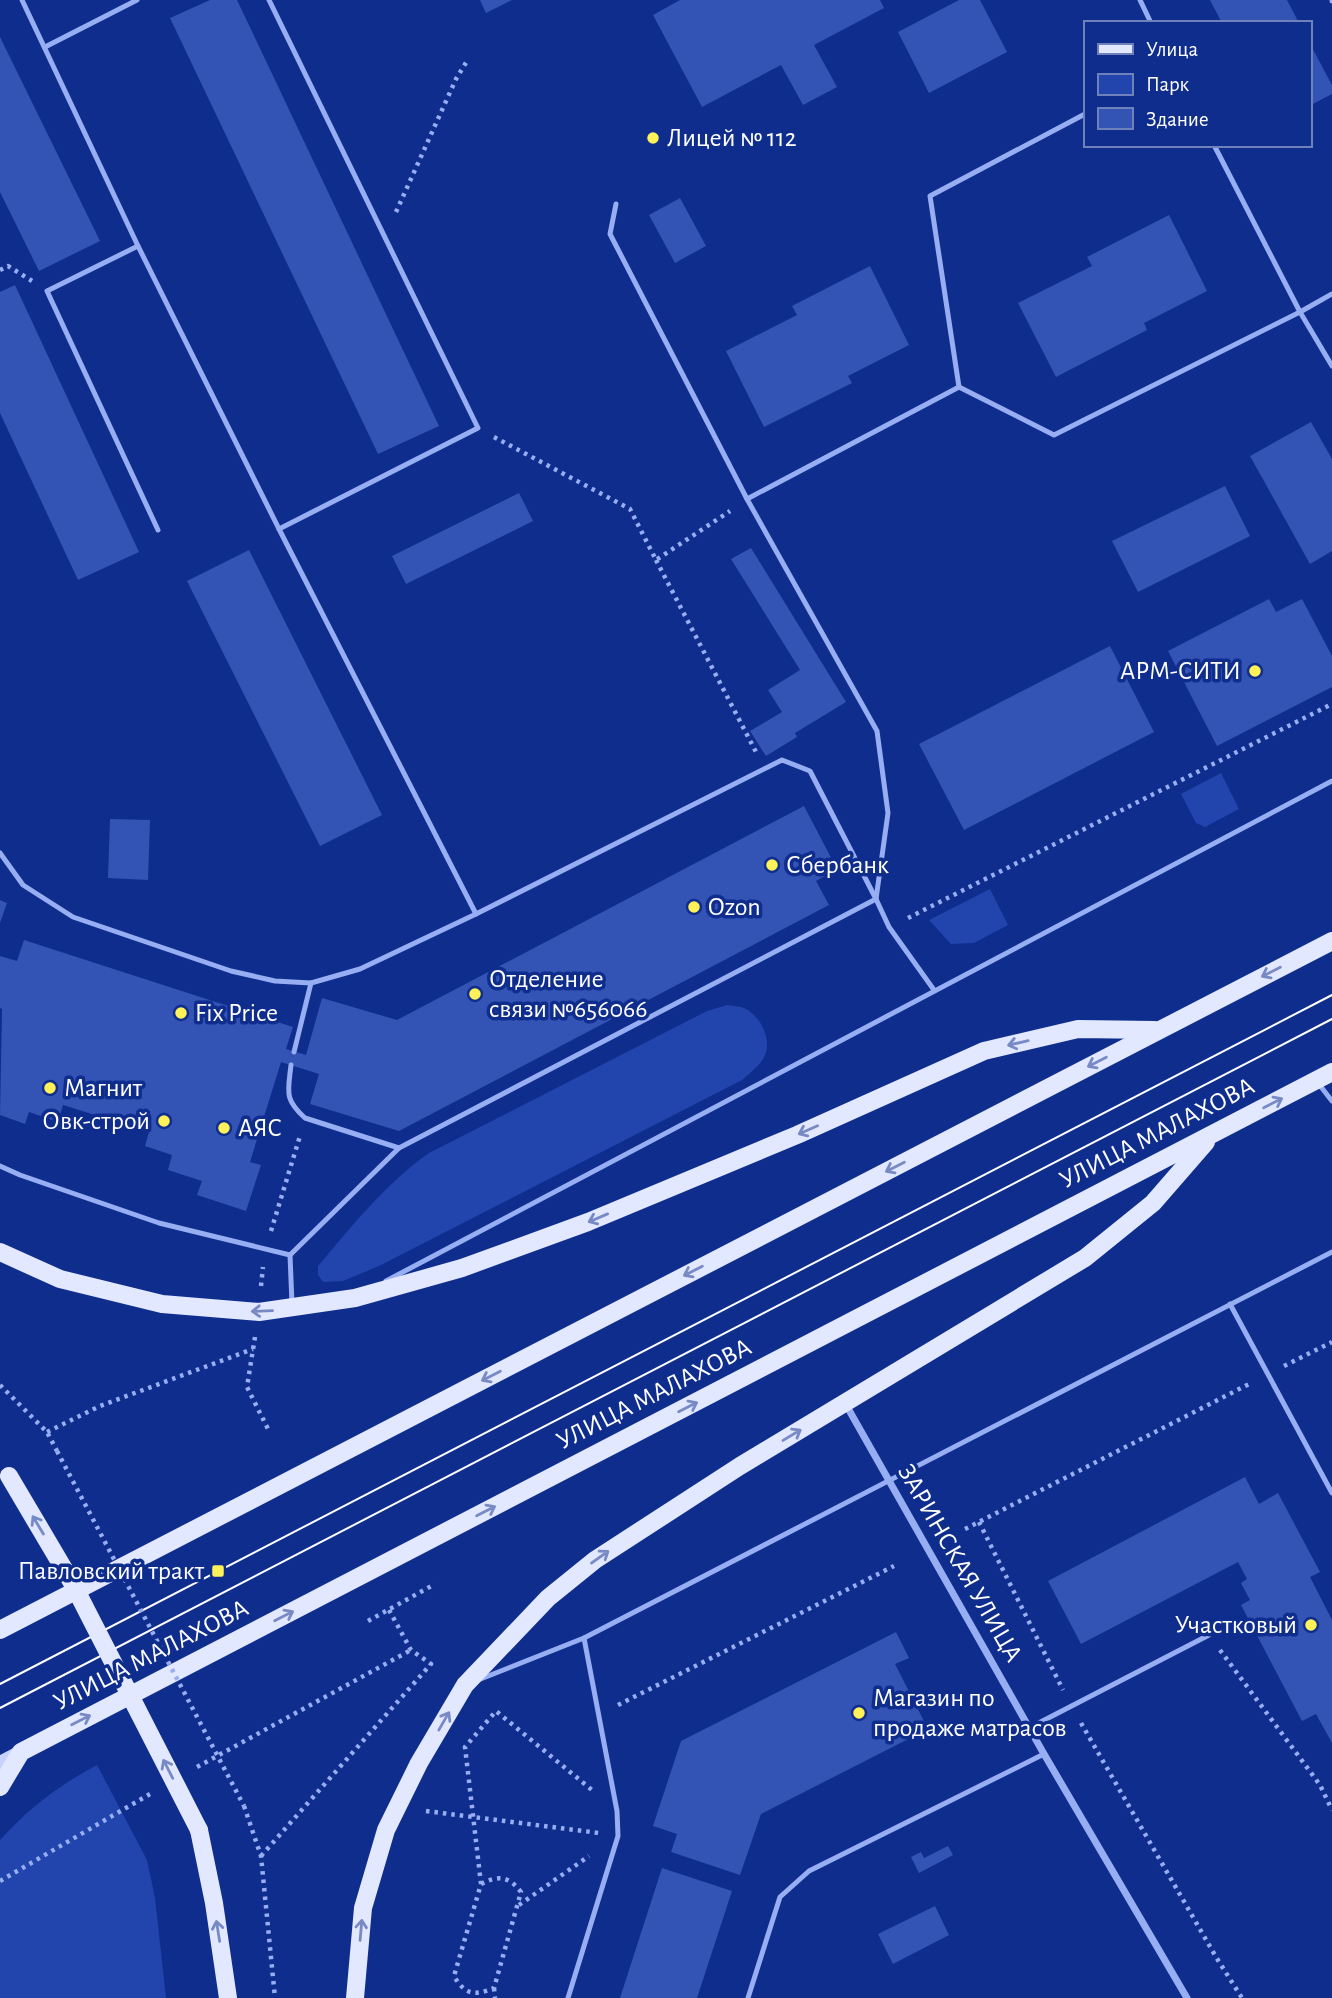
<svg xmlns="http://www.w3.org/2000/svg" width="1332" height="1998" font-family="'Alegreya Sans',sans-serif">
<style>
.green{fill:#2144ad}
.building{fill:#3353b5}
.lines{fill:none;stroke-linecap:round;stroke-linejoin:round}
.path{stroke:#97aef3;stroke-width:4.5;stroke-dasharray:3.5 5;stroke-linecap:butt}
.lane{stroke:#97aef3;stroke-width:5}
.street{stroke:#97aef3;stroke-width:7}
.secondary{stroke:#c6d2fd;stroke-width:14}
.primary{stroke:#e2e8ff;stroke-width:18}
.tram{stroke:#fff;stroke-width:2}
.path-bridge{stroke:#97aef3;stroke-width:4.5;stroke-dasharray:3.5 5;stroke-linecap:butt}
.primary-bridge{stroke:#e2e8ff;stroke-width:18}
.oneway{stroke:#788ac6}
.poi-dot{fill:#fff158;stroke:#0f2d8d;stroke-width:2.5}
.labels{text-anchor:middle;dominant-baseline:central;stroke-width:7;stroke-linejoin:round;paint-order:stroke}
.poi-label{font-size:26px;fill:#fff;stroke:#0f2d8d;text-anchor:start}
.street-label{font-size:26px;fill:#fff;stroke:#0f2d8d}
</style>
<rect width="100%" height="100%" fill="#0f2d8d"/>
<g class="green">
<path d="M1221,773L1239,809L1205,827L1196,823L1181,794Z"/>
<path d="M990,889L1008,925L974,943L951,944L929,920Z"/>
<path d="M727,1005C732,1006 739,1006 744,1008C760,1015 772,1039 765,1055C761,1065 750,1073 742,1080L379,1266L343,1281L323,1282L318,1275V1266C352,1226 386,1183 429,1153L707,1011Z"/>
<path d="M97,1765L147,1860L155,1898L166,1998H0V1840C30,1807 58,1786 97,1765Z"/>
</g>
<g class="building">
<path d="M210,0H237L439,426L378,454L170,18Z"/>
<path d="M480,0H512L486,13Z"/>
<path d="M680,0H880L884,8L814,45L837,87L803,105L781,65L702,107L653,15Z"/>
<path d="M959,0H980L1007,52L929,93L898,32Z"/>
<path d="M1210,0H1287L1299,23H1222Z"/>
<path d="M0,37L100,241L39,271L0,192Z"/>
<path d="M1309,42L1332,85V94L1309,106Z"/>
<path d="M680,198L706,246L675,263L649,215Z"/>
<path d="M1169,215L1207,291L1144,323L1147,330L1056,377L1018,303L1092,266L1087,257Z"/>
<path d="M870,266L909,345L848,376L852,383L764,427L726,351L797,315L792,306Z"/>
<path d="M15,285L139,552L78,580L0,413V292Z"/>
<path d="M1311,422L1332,459V551L1310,564L1250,456Z"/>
<path d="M1225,486L1250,536L1138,592L1112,541Z"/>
<path d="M519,493L533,521L406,584L392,556Z"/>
<path d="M751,548L846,702L795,733L797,737L766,756L750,731L782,712L768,690L800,670L731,559Z"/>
<path d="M249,550L382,815L320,846L187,581Z"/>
<path d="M1269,599L1276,612L1302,599L1332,656V687L1217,746L1168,651Z"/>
<path d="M1110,646L1154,732L964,830L919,744Z"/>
<path d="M804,806L837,869L816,881L829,905L399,1131L310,1104L319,1074L281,1062L250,1162L261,1165L246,1211L197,1195L202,1181L168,1170L172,1155L145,1146L149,1132L63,1105L58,1122L29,1112L25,1124L0,1115L2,1009L0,1008V956L17,961L24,940L293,1027L286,1049L306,1055L322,998L397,1020Z"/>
<path d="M110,819L150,820L148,880L108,878Z"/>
<path d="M0,900L7,903L0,923Z"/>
<path d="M1245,1477L1259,1504L1278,1493L1320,1572L1310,1577L1332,1620V1743L1316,1714L1302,1721L1241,1605L1250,1600L1241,1583L1247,1579L1238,1562L1081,1644L1048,1581Z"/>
<path d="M896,1632L909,1658L895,1664L928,1729L761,1814L740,1875L671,1852L677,1834L653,1826L681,1741Z"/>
<path d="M948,1846L953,1855L919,1873L911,1857L921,1852L924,1858Z"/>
<path d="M662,1868L732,1891L697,1998H620Z"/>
<path d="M935,1906L949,1935L893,1964L878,1934Z"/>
</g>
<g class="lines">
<g class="path">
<path d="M396,212L456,79L467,61"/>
<path d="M0,270L8,266L32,281"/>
<path d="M494,437L630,509L656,560L730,511"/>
<path d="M656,560L756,752"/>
<path d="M908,918L1332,704"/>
<path d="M271,1231L300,1136"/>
<path d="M261,1286L263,1267"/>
<path d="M255,1337L247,1387L268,1429"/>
<path d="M1284,1366L1332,1342"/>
<path d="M0,1385L47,1432L57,1451"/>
<path d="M47,1432L100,1406L253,1349"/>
<path d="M979,1522L1063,1690"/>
<path d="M965,1529L1251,1383"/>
<path d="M368,1621L435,1584"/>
<path d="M1220,1650L1320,1785L1332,1810"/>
<path d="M618,1705L894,1566"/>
<path d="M1081,1723L1216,1957L1242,1998"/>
<path d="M197,1767L411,1650"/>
<path d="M244,1806L261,1856L275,1998"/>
<path d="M426,1811L599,1833"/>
<path d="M261,1856L431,1664L411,1650L389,1610"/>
<path d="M0,1881L150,1794"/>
<path d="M481,1884C498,1875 509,1876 521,1892L494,1988C475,1996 465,1995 454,1976L481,1884L465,1747L496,1711L592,1790"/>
<path d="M519,1905L589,1856"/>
<path d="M494,1988L495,1998"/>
</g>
<g class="lane">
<path d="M22,0L138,246L279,529"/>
<path d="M269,0L478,428L279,529L476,914"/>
<path d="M1140,0L1151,23"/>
<path d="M1332,0V1"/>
<path d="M45,47L137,0"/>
<path d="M616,204L610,234L747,499"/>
<path d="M138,246L47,291L158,530"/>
<path d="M1332,294L1300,312L1332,366"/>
<path d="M959,387L1054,435L1300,312L1214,145"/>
<path d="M959,387L930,196L1085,114"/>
<path d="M0,853L23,885L73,917L231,971L275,981L311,983L360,969L476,914L782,760L810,771L876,899"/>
<path d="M876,899L888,813L877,731L747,499L959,387"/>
<path d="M294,1052L311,983"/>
<path d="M291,1065C288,1092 284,1099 305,1118L399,1148"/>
<path d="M1318,1083L1332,1101"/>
<path d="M0,1166L20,1175L159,1223L290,1255L399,1148L876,899L889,927L934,990"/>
<path d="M290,1255L292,1304"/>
<path d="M386,1281L1332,781"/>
<path d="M1230,1304L1332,1493"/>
<path d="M478,1680L584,1638L1332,1252"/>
<path d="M1029,1728L1209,1635"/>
<path d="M568,1998L618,1836L617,1811L584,1638"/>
<path d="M748,1998L780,1897L809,1871L1044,1754"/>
</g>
<path class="street" d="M845,1403L1044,1754L1187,1998"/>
<path class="secondary" d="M0,1763L21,1752"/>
<g class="primary">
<path d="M0,1252L60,1279L162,1304L259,1312L355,1298L462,1268L588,1222L797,1135L984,1051L1078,1029L1155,1030"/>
<path d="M0,1630L1332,941"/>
<path d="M0,1787L21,1752L1332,1072"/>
<path d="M199,1830L214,1903L228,1998"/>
<path d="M355,1998L363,1908L386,1830L419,1763L465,1685L548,1598L595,1560L740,1466L1085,1258L1153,1203L1206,1142"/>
</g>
<g class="tram">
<path d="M0,1684L1332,995"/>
<path d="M0,1708L1332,1019"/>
</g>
<path class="path-bridge" d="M57,1451L244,1806"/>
<path class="primary-bridge" d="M9,1476L74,1586L199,1830"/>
</g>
<defs><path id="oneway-shaft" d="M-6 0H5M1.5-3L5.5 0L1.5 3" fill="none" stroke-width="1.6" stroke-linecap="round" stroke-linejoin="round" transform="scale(1.75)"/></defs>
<g class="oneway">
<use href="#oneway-shaft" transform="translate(1271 972) rotate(153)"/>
<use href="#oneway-shaft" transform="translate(1018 1043) rotate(167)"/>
<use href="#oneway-shaft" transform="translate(1097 1062) rotate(153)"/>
<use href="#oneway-shaft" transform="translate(1273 1103) rotate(-27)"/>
<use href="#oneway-shaft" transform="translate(808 1130) rotate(156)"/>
<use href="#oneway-shaft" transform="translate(895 1167) rotate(153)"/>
<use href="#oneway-shaft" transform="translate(598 1218) rotate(157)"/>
<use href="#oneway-shaft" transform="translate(693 1271) rotate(153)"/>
<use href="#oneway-shaft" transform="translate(262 1311) rotate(178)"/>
<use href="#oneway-shaft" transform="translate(491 1376) rotate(153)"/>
<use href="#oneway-shaft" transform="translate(688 1407) rotate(-27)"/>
<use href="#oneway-shaft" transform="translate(792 1435) rotate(-31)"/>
<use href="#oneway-shaft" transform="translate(486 1511) rotate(-27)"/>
<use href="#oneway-shaft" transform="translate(38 1525) rotate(-121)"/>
<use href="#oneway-shaft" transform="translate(600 1557) rotate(-35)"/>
<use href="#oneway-shaft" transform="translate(284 1616) rotate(-27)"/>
<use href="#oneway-shaft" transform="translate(81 1720) rotate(-27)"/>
<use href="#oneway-shaft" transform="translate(444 1721) rotate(-60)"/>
<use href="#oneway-shaft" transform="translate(168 1769) rotate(-117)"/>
<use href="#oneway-shaft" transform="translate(361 1930) rotate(-85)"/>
<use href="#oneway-shaft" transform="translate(218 1931) rotate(-99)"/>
</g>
<g class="poi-dot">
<circle cx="653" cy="138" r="7"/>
<circle cx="1255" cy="671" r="7"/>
<circle cx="772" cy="865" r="7"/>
<circle cx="694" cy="907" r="7"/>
<circle cx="475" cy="994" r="7"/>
<circle cx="181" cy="1013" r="7"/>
<circle cx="50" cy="1088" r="7"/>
<circle cx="164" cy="1121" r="7"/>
<circle cx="224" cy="1128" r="7"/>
<rect x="211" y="1564" width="14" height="14" rx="3.5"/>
<circle cx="1311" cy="1625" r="7"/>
<circle cx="859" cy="1713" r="7"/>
</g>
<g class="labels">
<g class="poi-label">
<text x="667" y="138">Лицей № 112</text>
<text x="1241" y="671" text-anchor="end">АРМ-СИТИ</text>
<text x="786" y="865">Сбербанк</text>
<text x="708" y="907">Ozon</text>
<text x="489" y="979">Отделение<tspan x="489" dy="30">связи №656066</tspan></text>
<text x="195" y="1013">Fix Price</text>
<text x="64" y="1088">Магнит</text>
<text x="150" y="1121" text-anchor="end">Овк-строй</text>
<text x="238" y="1128">АЯС</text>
<text x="204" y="1571" text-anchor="end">Павловский тракт</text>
<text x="1297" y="1625" text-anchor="end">Участковый</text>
<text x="873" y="1698">Магазин по<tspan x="873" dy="30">продаже матрасов</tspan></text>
</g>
<g class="street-label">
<text transform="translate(1157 1133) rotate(-27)">УЛИЦА МАЛАХОВА</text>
<text transform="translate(654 1394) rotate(-27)">УЛИЦА МАЛАХОВА</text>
<text transform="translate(960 1563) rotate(60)">ЗАРИНСКАЯ УЛИЦА</text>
<text transform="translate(151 1655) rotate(-27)">УЛИЦА МАЛАХОВА</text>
</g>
</g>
<rect x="1084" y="21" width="228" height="126" fill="#0f2d8d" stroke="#6f81bb" stroke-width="2"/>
<rect x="1098" y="44" width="35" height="10" fill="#e2e8ff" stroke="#6f81bb" stroke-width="2"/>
<text x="1146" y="56" font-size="21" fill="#ffffff">Улица</text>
<rect x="1098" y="74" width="35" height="21" fill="#2144ad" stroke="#6f81bb" stroke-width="2"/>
<text x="1146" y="91" font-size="21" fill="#ffffff">Парк</text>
<rect x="1098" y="108" width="35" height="21" fill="#3353b5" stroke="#6f81bb" stroke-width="2"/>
<text x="1146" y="126" font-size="21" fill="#ffffff">Здание</text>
</svg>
